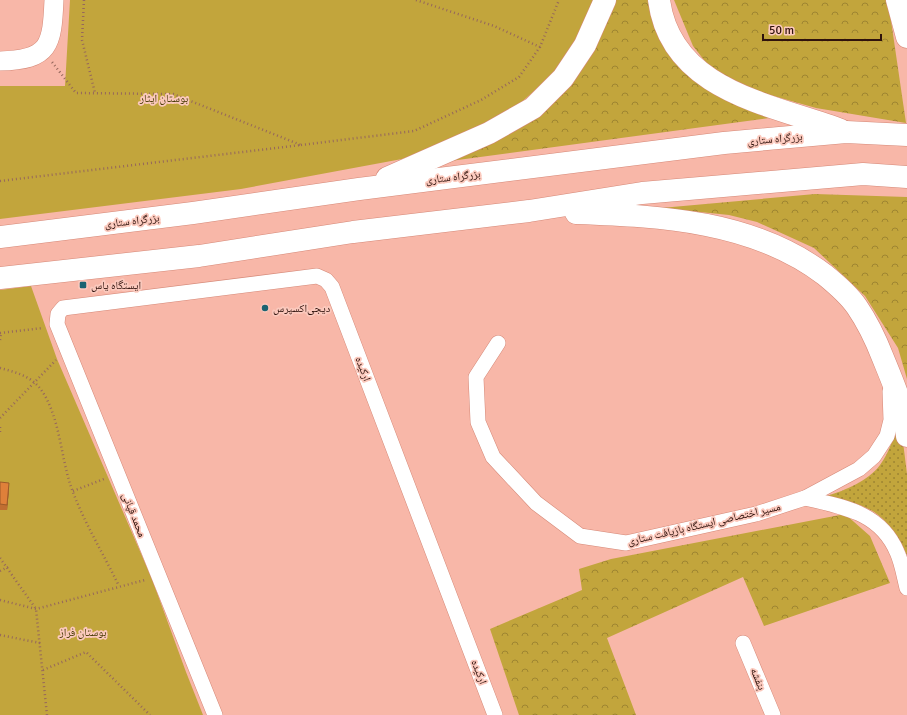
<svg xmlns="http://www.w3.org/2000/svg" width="907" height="715" font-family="Signika,'Noto Naskh Arabic',sans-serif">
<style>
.forest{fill:url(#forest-crowns)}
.park{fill:#c2a53c}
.garden{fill:url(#garden-dots)}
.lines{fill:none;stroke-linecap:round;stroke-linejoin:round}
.minor-casing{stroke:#d58877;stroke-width:16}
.tertiary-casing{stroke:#d58877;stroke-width:20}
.trunk-casing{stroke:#d58877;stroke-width:23}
.path{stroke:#96675c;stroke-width:2.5;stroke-dasharray:1 3;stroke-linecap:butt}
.minor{stroke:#fff;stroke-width:15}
.tertiary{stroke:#fff;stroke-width:19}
.trunk{stroke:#fff;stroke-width:22}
.wall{fill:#c06e32}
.shaded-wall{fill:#9c5a29}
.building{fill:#df803a;stroke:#9c5a29}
.poi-dot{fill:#1a6371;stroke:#fbc9bd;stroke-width:1.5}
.labels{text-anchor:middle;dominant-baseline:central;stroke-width:3.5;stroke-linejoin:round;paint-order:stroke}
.park-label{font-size:11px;fill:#463903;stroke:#fbc9bd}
.street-label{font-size:11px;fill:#2f120c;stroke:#fbc9bd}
.poi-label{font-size:11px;fill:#2f120c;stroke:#fbc9bd;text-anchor:start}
</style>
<defs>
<pattern id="forest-crowns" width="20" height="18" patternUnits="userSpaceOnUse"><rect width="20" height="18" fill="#c2a53c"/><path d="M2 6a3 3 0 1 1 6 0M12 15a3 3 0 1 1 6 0" fill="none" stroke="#9e8531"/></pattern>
<pattern id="garden-dots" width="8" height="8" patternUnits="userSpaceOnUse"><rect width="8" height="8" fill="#c2a53c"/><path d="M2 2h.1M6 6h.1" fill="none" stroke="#9e8531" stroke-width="1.8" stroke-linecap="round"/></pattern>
</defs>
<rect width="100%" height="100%" fill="#f8b7a8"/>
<g class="forest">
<path d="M612,0H652L668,48L784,116L428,164L498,136Z"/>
<path d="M674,0H888L906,123L816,108L742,87L711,69L693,46Z"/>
<path d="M815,194L907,197V379L898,348L865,296L814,248L757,222L729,215L661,208Z"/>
<path d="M845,514L870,536L890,583L764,626L743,577L607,638L636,715H519L490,629L582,590L579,569L611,559Z"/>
</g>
<g class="park">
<path d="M70,0H596L585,25L567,55L552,75L516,107L478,131L402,159L241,189L0,219V86H65Z"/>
<path d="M31,286L57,359L152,579L186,672L203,715H0V290Z"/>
</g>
<path class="garden" d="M900,418L907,474V555C884,511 873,507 827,496C846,490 868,481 880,465C890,452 895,433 900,418Z"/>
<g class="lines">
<defs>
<g id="minor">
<path d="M498,343L476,377L478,422L493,457L536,503L580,536L626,543L756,514L805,498L859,469L874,456L887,436L891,420L890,391"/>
<path d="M805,498C843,507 880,512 897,552C902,563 904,576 907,588"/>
<path d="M743,643L773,715"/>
<path d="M215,715L57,324L58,314L63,308L317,276L326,280L332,287L495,715"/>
</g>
<path id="tertiary" d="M0,61C50,60 52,45 54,0"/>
<g id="trunk">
<path d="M659,0C671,91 771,104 841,130"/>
<path d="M897,0L907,37"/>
<path d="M387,178L489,133L533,108L563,78L585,45L605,0"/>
<path d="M576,213C662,216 754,221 825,275C836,284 849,295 857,307C868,323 876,340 883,358C894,385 904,407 907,436"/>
<path d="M0,237L193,213L359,189L724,143L846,132L907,135"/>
<path d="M0,278L199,256L353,232L529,211L642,193L863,174L907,177"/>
</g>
</defs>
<use href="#minor" class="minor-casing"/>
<use href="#tertiary" class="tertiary-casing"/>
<use href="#trunk" class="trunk-casing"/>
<g class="path">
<path d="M84,0L82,40L95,93"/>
<path d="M416,0L494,26L540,47"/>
<path d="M301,145L414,131L481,100L519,77L540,47L559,0"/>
<path d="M0,181L301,145L173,94L76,93L52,62"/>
<path d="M0,333L43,328"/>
<path d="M0,340L1,333"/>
<path d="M0,368C15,372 32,376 42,391C59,416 61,455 70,484C82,519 103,553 119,586"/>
<path d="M0,418L56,360"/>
<path d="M0,427V435"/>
<path d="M73,491L104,479"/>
<path d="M0,558L36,609L47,715"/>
<path d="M0,571L8,567"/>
<path d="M0,600L36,609L145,580"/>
<path d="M0,635L40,643"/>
<path d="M43,670L86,652L150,715"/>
</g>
<use href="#minor" class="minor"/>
<use href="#tertiary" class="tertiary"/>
<use href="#trunk" class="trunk"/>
</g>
<path class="wall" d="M0,482L9,489L7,510H0Z"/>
<path class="shaded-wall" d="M9,483V489L7,510V505Z"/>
<path class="building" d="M0,482L9,483L7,505L0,504Z"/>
<g class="poi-dot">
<rect x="79" y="281" width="8" height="8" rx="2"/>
<circle cx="265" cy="308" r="4"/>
</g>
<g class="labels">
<g class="park-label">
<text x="164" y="98">بوستان ایثار</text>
<text x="83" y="632">بوستان فراز</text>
</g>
<g class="street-label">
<text transform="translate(775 139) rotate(-5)">بزرگراه ستاری</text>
<text transform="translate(453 177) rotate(-7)">بزرگراه ستاری</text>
<text transform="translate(132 221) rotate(-7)">بزرگراه ستاری</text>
<text transform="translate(363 369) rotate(69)">ارکیده</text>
<text transform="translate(134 515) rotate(68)">محمد قپانی</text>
<text transform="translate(704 524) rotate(-13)">مسیر اختصاصی ایستگاه بازیافت ستاری</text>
<text transform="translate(479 672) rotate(69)">ارکیده</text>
<text transform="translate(758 679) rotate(68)">بنفشه</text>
</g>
<g class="poi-label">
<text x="91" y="285">ایستگاه یاس</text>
<text x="273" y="308">دیجی‌اکسپرس</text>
</g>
</g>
<path d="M763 34v6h118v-6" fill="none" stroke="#2f120c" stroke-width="2"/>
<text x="769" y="34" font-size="12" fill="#2f120c" stroke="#fbc9bd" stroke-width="3" paint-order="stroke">50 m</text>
</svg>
